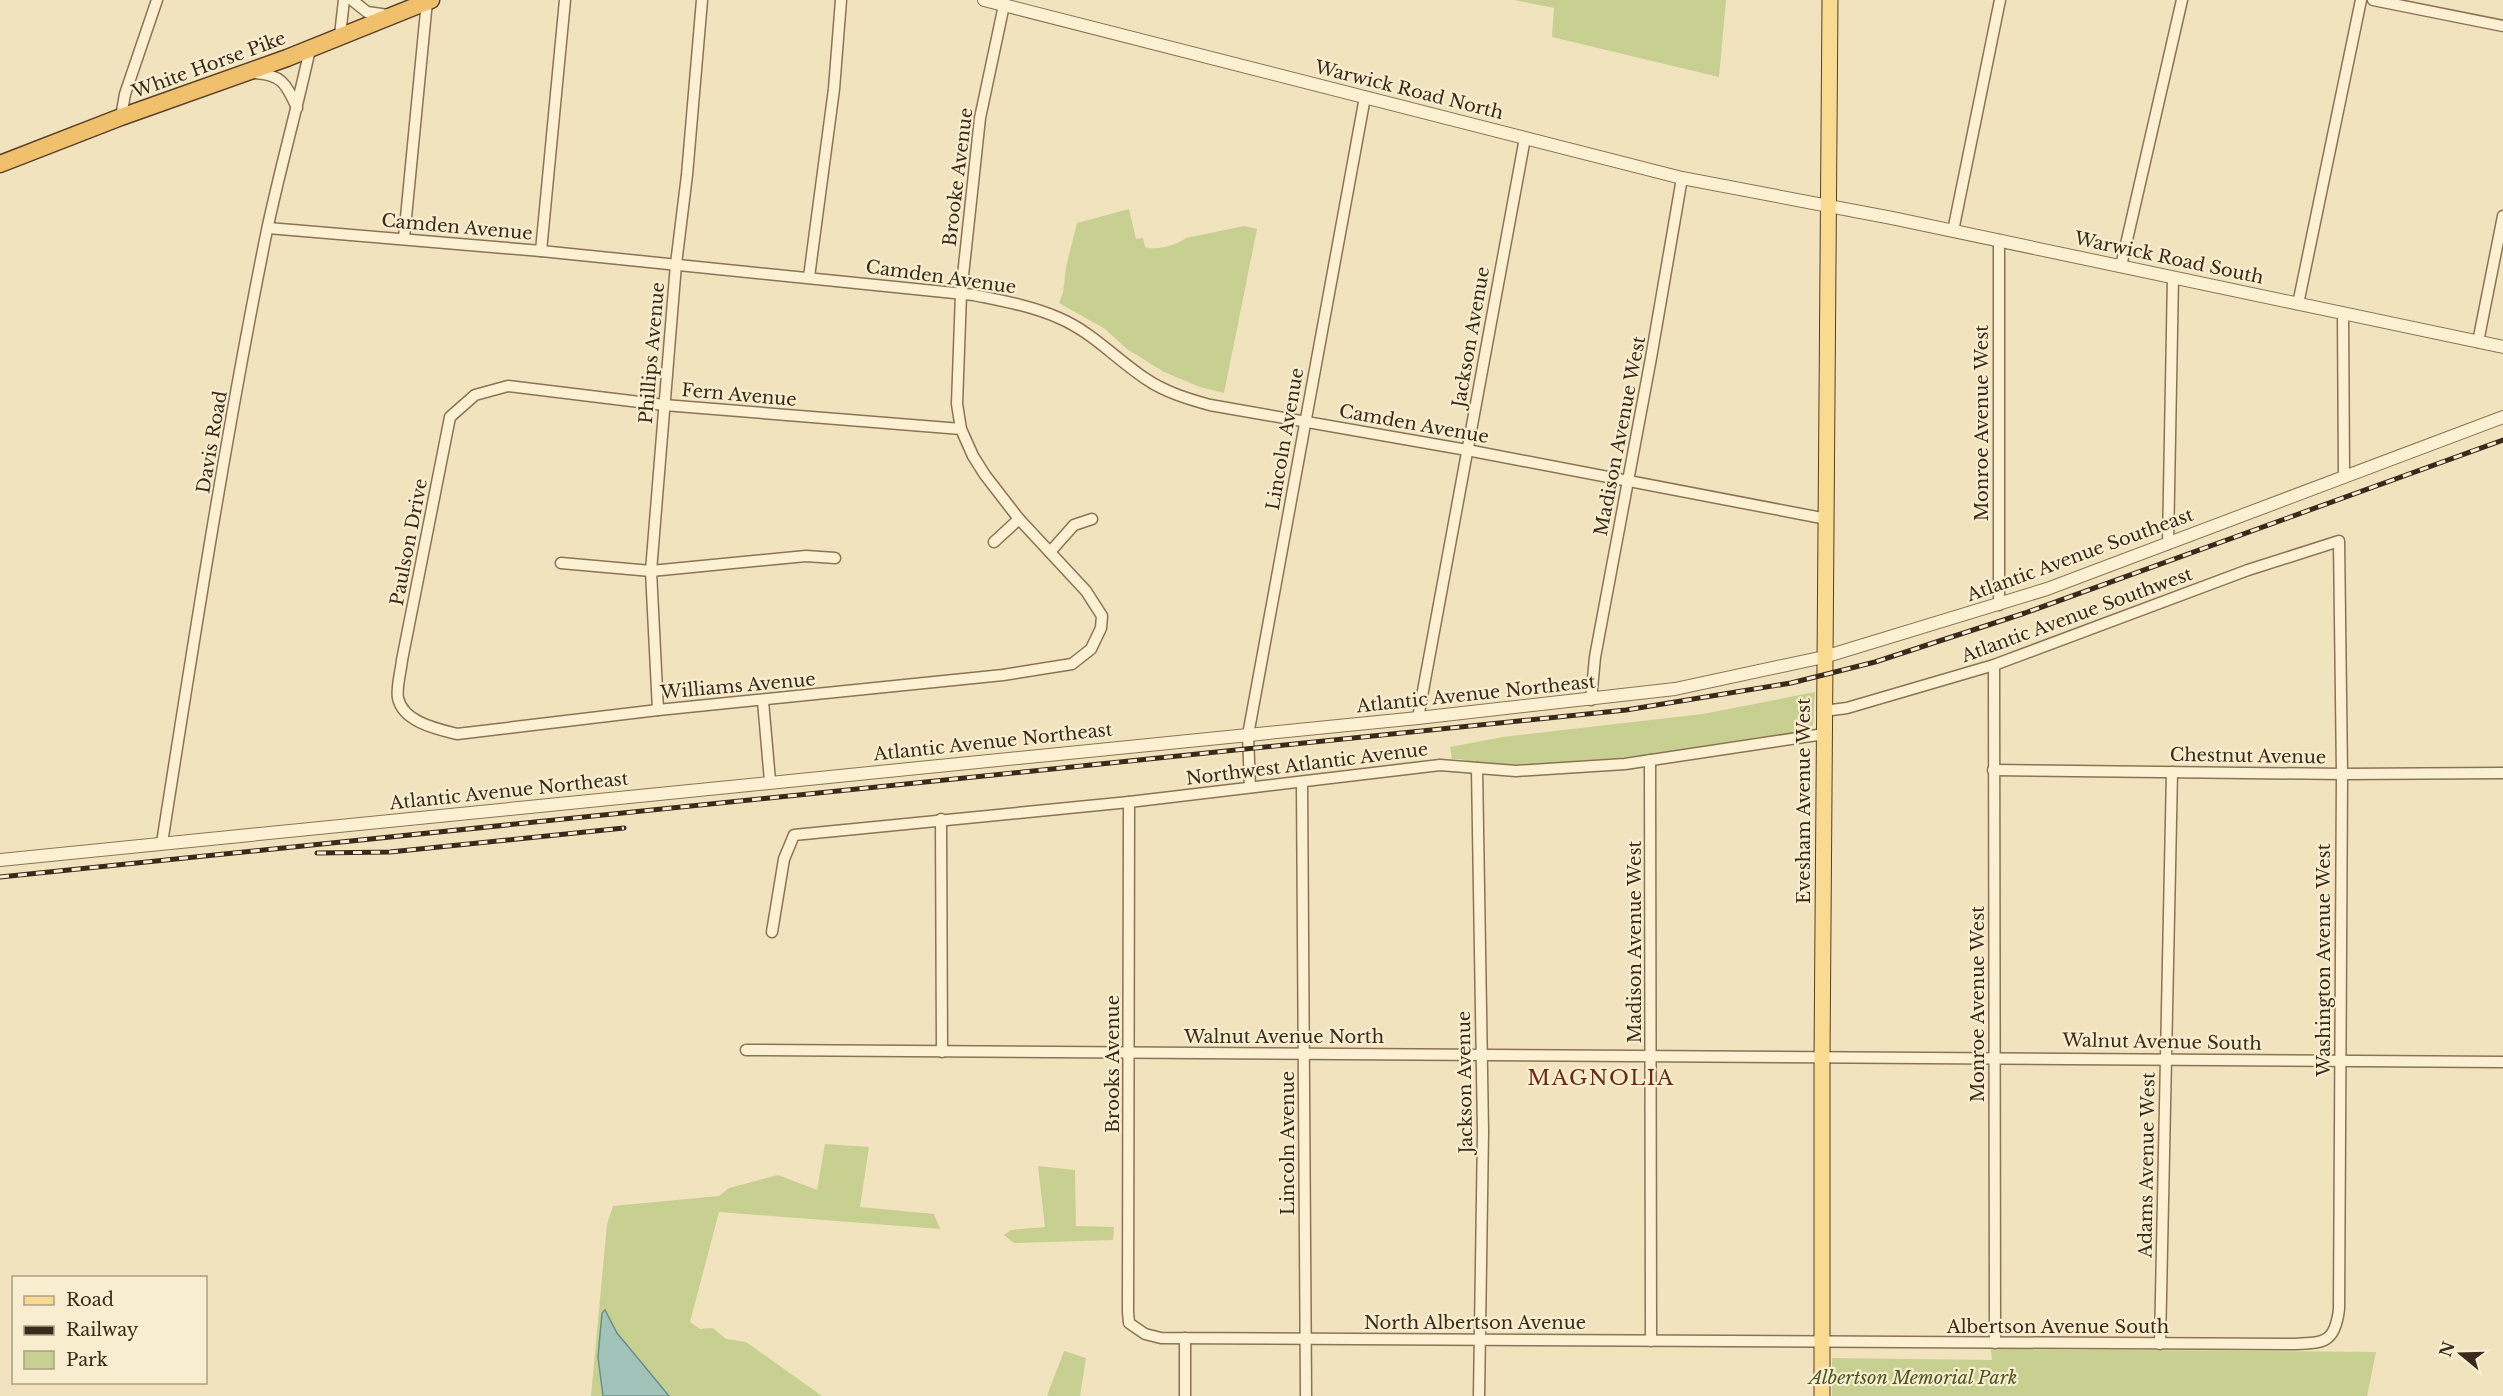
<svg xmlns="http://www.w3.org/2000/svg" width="2503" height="1396" font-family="'Libre Baskerville',serif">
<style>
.green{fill:#c8d091}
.water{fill:#a2c3b9;stroke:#689188;stroke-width:1.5}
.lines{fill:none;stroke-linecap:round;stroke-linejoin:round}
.minor-casing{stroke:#8b7355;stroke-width:13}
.tertiary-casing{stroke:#8b7355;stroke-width:14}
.primary-casing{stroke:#58402a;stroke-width:17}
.trunk-casing{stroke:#58402a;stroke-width:19}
.minor{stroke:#fcf0d2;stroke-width:10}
.tertiary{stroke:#fcf0d2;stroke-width:12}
.primary{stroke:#f9da91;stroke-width:15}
.trunk{stroke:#f1c06c;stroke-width:16}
.rail-casing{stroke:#392a1b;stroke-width:5}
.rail{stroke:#f8edce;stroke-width:3;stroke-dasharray:9;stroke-linecap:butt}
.labels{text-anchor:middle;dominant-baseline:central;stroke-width:4.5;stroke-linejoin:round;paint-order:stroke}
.street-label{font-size:18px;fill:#392a1b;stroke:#f8edce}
.park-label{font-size:18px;font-style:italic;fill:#485720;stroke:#f8edce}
.quarter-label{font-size:21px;letter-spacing:1.5px;fill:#6a2a17;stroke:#f8edce}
</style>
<rect width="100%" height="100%" fill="#f1e3be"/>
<g class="green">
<path d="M1514,0H1726L1719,77L1552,37L1554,8Z"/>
<path d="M1129,209L1136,239L1143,238L1145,247C1156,251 1177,245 1186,238L1244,226L1257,229L1224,393L1200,387L1164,372L1127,349L1105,329L1059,303L1063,293L1066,267L1077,223Z"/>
<path d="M1815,692L1813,725L1801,731L1716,746L1560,766H1487L1460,759H1452L1450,747L1503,737L1703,714Z"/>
<path d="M825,1144L869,1147L860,1207L934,1214L940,1229L719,1212L690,1322L700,1329L713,1328L726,1339L746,1342L822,1396H591L607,1224L613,1206L719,1196L729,1188L778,1175L817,1190Z"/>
<path d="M1038,1166L1075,1170L1076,1226L1114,1227L1113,1240L1014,1243L1004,1235L1011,1230L1045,1227Z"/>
<path d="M1991,1349L2376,1352L2367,1396H1832V1358L1992,1360Z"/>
<path d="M1064,1351L1086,1358L1080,1396H1047Z"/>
</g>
<path class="water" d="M605,1310L617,1333L669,1396H603L598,1357L602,1313Z"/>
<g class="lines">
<defs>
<g id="minor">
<path d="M352,0L367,12L388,15"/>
<path d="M2373,0L2503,26"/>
<path d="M340,35L344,0"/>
<path d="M253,73C281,74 286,83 297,108"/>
<path d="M121,117L125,94L157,0"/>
<path d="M268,228L541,251L974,295C1003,301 1032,306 1059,318C1092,332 1116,359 1146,379C1165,392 1188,399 1210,405L1467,450L1827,519"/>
<path d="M1953,231L2000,0"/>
<path d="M404,238L427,1"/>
<path d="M1999,240V605"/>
<path d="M541,251L565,0"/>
<path d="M2121,266L2182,0"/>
<path d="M809,277L834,89L841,0"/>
<path d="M2298,304L2361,0"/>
<path d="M2343,313L2344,477"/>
<path d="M2478,342L2503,216"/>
<path d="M961,429L664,405L508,386L475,395L450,417L402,660C401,671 396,688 398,698C403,722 437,729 457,734L658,710L1003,675L1072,664L1091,649L1101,628L1102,616L1086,591L1019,519L985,475L973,456L961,429L957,404L961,294L980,118L1004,5"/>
<path d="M994,542L1019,519"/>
<path d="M2168,544L2173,277"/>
<path d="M1050,552L1074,525L1092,519"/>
<path d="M561,563L651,571L806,556L835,558"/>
<path d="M1994,665L1995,1343"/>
<path d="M1591,700L1595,657L1651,358L1682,178"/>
<path d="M763,701L770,781"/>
<path d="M658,710L651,571L676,264L687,175L702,0"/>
<path d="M1418,718L1525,138"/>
<path d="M1650,760L1651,1341"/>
<path d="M1477,768L1483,1132L1479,1396"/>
<path d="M1993,770L2342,774L2503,773"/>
<path d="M1302,782L1306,1396"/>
<path d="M1250,787L1248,735L1365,97"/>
<path d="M1129,802L1128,1312L1129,1323L1145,1334L1161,1338L2292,1344C2323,1343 2335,1344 2339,1309L2342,774L2339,541L2248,570L1994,665L1847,708L1824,711"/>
<path d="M941,819L942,1052"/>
<path d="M162,843C194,639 226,433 267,230C280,169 297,109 310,49"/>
<path d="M772,932L784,859L794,835L1129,802L1440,765L1516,771L1625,764L1824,734"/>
<path d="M746,1050L2503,1062"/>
<path d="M2160,1344L2172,772"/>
<path d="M1185,1396V1338"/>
</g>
<g id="tertiary">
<path d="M984,0L1682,178L1892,218L2503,347"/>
<path d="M0,860L1418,718L1675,689L1824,657L2047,589L2503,417"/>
</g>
<path id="primary" d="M1822,1396V1057L1830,0"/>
<path id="trunk" d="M0,164L121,117L287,58L431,0"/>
</defs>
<use href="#minor" class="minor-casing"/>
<use href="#tertiary" class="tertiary-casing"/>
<use href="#primary" class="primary-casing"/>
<use href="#trunk" class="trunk-casing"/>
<use href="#minor" class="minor"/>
<use href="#tertiary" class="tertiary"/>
<use href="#primary" class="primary"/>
<use href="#trunk" class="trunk"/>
<defs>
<g id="rail">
<path d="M317,853L390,852L624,828"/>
<path d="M0,877L1626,710L1791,683L1875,662L2025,613L2503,440"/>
</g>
</defs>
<use href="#rail" class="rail-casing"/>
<use href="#rail" class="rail"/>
</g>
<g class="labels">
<g class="street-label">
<text transform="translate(209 65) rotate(-20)">White Horse Pike</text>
<text transform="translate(1409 90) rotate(14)">Warwick Road North</text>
<text transform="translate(958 177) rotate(-83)">Brooke Avenue</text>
<text transform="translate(457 227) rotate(5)">Camden Avenue</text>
<text transform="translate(2169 258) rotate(12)">Warwick Road South</text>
<text transform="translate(941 277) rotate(8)">Camden Avenue</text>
<text transform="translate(1471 337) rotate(-80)">Jackson Avenue</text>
<text transform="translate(652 353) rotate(-85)">Phillips Avenue</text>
<text transform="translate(739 395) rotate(5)">Fern Avenue</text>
<text transform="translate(1982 423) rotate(-90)">Monroe Avenue West</text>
<text transform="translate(1414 424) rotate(10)">Camden Avenue</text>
<text transform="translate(1620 436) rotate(-79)">Madison Avenue West</text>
<text transform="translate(1285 439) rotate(-80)">Lincoln Avenue</text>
<text transform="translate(212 442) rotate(-80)">Davis Road</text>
<text transform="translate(409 542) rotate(-79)">Paulson Drive</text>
<text transform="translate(2080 555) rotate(-20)">Atlantic Avenue Southeast</text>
<text transform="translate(2077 615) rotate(-20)">Atlantic Avenue Southwest</text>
<text transform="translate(738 686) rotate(-5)">Williams Avenue</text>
<text transform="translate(1476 694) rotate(-6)">Atlantic Avenue Northeast</text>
<text transform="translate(993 742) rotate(-6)">Atlantic Avenue Northeast</text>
<text transform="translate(2248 756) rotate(1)">Chestnut Avenue</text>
<text transform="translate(1307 764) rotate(-7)">Northwest Atlantic Avenue</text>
<text transform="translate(509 791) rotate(-6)">Atlantic Avenue Northeast</text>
<text transform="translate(1804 801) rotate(-90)">Evesham Avenue West</text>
<text transform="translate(1635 942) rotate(-90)">Madison Avenue West</text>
<text transform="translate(2324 960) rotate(-90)">Washington Avenue West</text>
<text transform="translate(1978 1004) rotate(-90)">Monroe Avenue West</text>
<text x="1284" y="1037">Walnut Avenue North</text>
<text transform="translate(2162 1042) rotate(1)">Walnut Avenue South</text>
<text transform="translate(1113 1064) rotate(-90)">Brooks Avenue</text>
<text transform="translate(1465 1082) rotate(-91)">Jackson Avenue</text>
<text transform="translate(1288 1143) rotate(-90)">Lincoln Avenue</text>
<text transform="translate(2147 1165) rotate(-89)">Adams Avenue West</text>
<text x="1475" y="1323">North Albertson Avenue</text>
<text x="2058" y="1327">Albertson Avenue South</text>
</g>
<g class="park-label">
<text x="1913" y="1378">Albertson Memorial Park</text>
</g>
<g class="quarter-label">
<text x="1601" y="1078">MAGNOLIA</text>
</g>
</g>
<rect x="12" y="1276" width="195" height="108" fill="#f8edce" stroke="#ac9f86" stroke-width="1.5"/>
<rect x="24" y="1296" width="30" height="9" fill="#f9da91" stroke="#ac9f86" stroke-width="1.5"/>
<text x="66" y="1306" font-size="18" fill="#392a1b">Road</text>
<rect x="24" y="1326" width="30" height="9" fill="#392a1b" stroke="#ac9f86" stroke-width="1.5"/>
<text x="66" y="1336" font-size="18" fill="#392a1b">Railway</text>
<rect x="24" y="1351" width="30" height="18" fill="#c8d091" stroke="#ac9f86" stroke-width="1.5"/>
<text x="66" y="1366" font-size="18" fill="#392a1b">Park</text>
<g transform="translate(2461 1354) rotate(289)" stroke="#f8edce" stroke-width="4.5" paint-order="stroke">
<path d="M0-4.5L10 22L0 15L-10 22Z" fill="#392a1b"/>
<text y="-9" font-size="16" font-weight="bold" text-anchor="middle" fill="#392a1b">N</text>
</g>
</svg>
